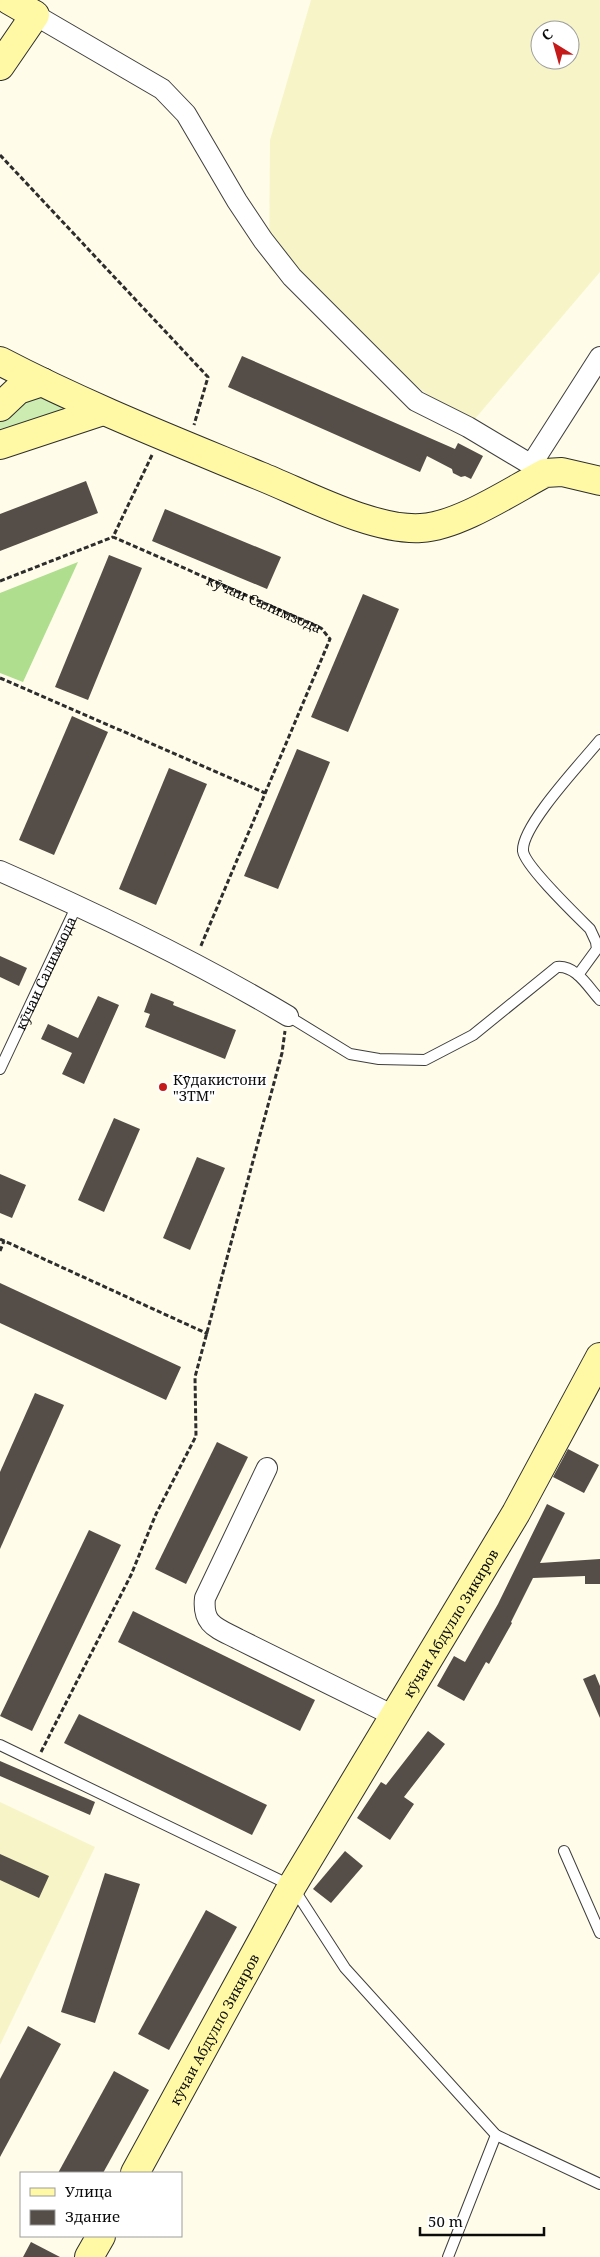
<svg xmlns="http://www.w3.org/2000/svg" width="600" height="2257" font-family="'Noto Serif',serif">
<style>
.farmland{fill:#f7f5c8;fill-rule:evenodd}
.green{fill:#cdecb1}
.forest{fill:#afde8f}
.building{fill:#554d47}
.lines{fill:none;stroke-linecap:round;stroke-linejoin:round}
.lane-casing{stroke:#3e3e3e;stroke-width:12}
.street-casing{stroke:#3e3e3e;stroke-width:22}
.secondary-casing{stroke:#2d2d2d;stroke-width:30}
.path{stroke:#2d2d2d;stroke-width:3;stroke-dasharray:5 2.5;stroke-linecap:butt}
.lane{stroke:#fff;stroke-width:10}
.street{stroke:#fff;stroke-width:20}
.secondary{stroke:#fff9a5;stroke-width:28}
.poi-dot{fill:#c51a1a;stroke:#fff;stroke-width:2}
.labels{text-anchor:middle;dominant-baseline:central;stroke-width:5;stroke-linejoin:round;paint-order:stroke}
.street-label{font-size:14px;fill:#0b0b0b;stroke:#fff}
.poi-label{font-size:14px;fill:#0b0b0b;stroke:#fff;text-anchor:start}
</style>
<rect width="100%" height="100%" fill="#fffcea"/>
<g class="farmland">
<path d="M311,0H600V272L468,427L269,268L270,140ZM540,30H570V60H540Z"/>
<path d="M0,1802L95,1847L0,2045Z"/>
</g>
<path class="green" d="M34,393L62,404L61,414L0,446V415Z"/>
<path class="forest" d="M78,562L23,682L0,673V593Z"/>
<g class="building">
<path d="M242,356L455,449L458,443L483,456L471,479L465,476L461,477L453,473L452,469L427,456L420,472L228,387Z"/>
<path d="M86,481L98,513L0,551V514Z"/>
<path d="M165,509L281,557L267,589L152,541Z"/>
<path d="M109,555L142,568L88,700L55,687Z"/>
<path d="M363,594L399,609L348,732L311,717Z"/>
<path d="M72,716L108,732L54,855L19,840Z"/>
<path d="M297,749L330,762L278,889L244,876Z"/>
<path d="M169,768L207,784L156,905L119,889Z"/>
<path d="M0,956L27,968L19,986L0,977Z"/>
<path d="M151,993L174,1002L173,1005L236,1030L225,1059L145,1027L150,1014L144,1012Z"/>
<path d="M98,996L119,1005L84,1084L62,1074L72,1053L41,1039L48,1024L78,1038Z"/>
<path d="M114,1118L140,1129L104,1212L78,1200Z"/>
<path d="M197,1157L225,1168L190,1250L163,1238Z"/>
<path d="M0,1174L26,1185L12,1218L0,1213Z"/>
<path d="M0,1283L181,1367L166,1400L0,1323Z"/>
<path d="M35,1393L64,1405L0,1549V1472Z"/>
<path d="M217,1442L248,1457L186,1584L155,1569Z"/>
<path d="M568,1449L599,1465L584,1493L553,1477Z"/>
<path d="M547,1504L565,1513L540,1563L600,1559V1584H585V1576L533,1578L511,1622L512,1623L489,1664L486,1662L464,1701L437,1686L454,1656L465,1662L498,1604Z"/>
<path d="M89,1530L121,1545L32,1731L0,1716Z"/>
<path d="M133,1611L315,1700L300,1731L118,1642Z"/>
<path d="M595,1674L600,1686V1718L583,1679Z"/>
<path d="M79,1714L267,1805L252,1835L64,1743Z"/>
<path d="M428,1731L445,1744L404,1797L414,1804L390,1840L357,1818L381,1782L386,1785Z"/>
<path d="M0,1761L95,1802L90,1815L0,1776Z"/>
<path d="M345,1851L363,1866L331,1903L313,1889Z"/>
<path d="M0,1854L49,1876L39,1898L0,1880Z"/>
<path d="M105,1873L140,1884L95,2023L61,2012Z"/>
<path d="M206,1910L237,1927L169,2050L138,2034Z"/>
<path d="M28,2026L61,2044L0,2157V2079Z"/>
<path d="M114,2071L149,2090L103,2173H58Z"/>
<path d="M31,2242L60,2257H23Z"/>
</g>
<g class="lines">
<defs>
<g id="lane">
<path d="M578,975L597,949L596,942L590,929C577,916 525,866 523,851C521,826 583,761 600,740"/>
<path d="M288,1016L350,1054L379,1059L425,1060L473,1035L557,967C576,965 588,987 600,1000"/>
<path id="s2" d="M0,1069L77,905"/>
<path d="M0,1745L292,1886L345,1968L496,2135L600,2184"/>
<path d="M564,1851L600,1933"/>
<path d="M448,2257L496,2135"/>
</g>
<g id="street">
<path d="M35,15L162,89L186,114L237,201L263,240L292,277L416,401L468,427L545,473"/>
<path d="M531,465L600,357"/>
<path d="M0,871C98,914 196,961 288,1016"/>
<path d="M267,1468L205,1598C202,1625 217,1628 238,1639L394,1716"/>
</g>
<g id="secondary">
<path d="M0,66L35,15L9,0"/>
<path d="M0,361C84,405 173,440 260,476C305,494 373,531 421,528C459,526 511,491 545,473L562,472L600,481"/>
<path d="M0,407L18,390L42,382"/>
<path d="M0,445L103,411"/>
<path id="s3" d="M135,2173L292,1886L516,1513L600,1357"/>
<path d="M89,2257L101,2236"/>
</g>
</defs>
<use href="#lane" class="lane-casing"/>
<use href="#street" class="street-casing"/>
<use href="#secondary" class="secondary-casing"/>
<g class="path">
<path d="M0,155L208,377L194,425"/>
<path id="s1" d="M152,455L113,537L321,628L330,639L200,948"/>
<path d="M0,581L113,537"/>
<path d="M0,678L265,793"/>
<path d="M0,1239L208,1334"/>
<path d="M0,1251L4,1241"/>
<path d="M41,1752L131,1575L156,1514L196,1436L195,1377L282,1053L285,1031"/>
</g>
<use href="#lane" class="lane"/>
<use href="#street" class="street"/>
<use href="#secondary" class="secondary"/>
</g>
<circle class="poi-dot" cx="163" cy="1087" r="5"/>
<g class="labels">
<g class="street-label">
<text stroke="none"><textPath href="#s1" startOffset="256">кӯчаи Салимзода</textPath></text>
<text stroke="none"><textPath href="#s2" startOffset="106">кӯчаи Салимзода</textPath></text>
<text stroke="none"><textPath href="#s3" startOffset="634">кӯчаи Абдулло Зикиров</textPath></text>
<text stroke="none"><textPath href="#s3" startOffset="164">кӯчаи Абдулло Зикиров</textPath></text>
</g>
<g class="poi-label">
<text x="173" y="1079">Кӯдакистони<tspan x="173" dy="16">"ЗТМ"</tspan></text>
</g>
</g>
<rect x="20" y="2172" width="162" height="65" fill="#ffffff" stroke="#9d9d9d"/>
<rect x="30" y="2188" width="25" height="8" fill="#fff9a5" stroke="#9d9d9d"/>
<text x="65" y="2197" font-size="15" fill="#0b0b0b">Улица</text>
<rect x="30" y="2210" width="25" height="15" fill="#554d47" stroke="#9d9d9d"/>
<text x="65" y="2222" font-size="15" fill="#0b0b0b">Здание</text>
<g transform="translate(555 45) rotate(323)"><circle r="24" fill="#ffffff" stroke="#9d9d9d"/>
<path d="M0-4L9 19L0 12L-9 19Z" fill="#c51a1a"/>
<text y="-8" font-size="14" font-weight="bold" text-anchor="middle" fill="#0b0b0b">С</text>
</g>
<path d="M420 2227v8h124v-8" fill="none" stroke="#0b0b0b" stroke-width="2.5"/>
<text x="428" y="2227" font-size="15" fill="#0b0b0b" stroke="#ffffff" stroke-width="4" paint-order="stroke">50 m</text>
</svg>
